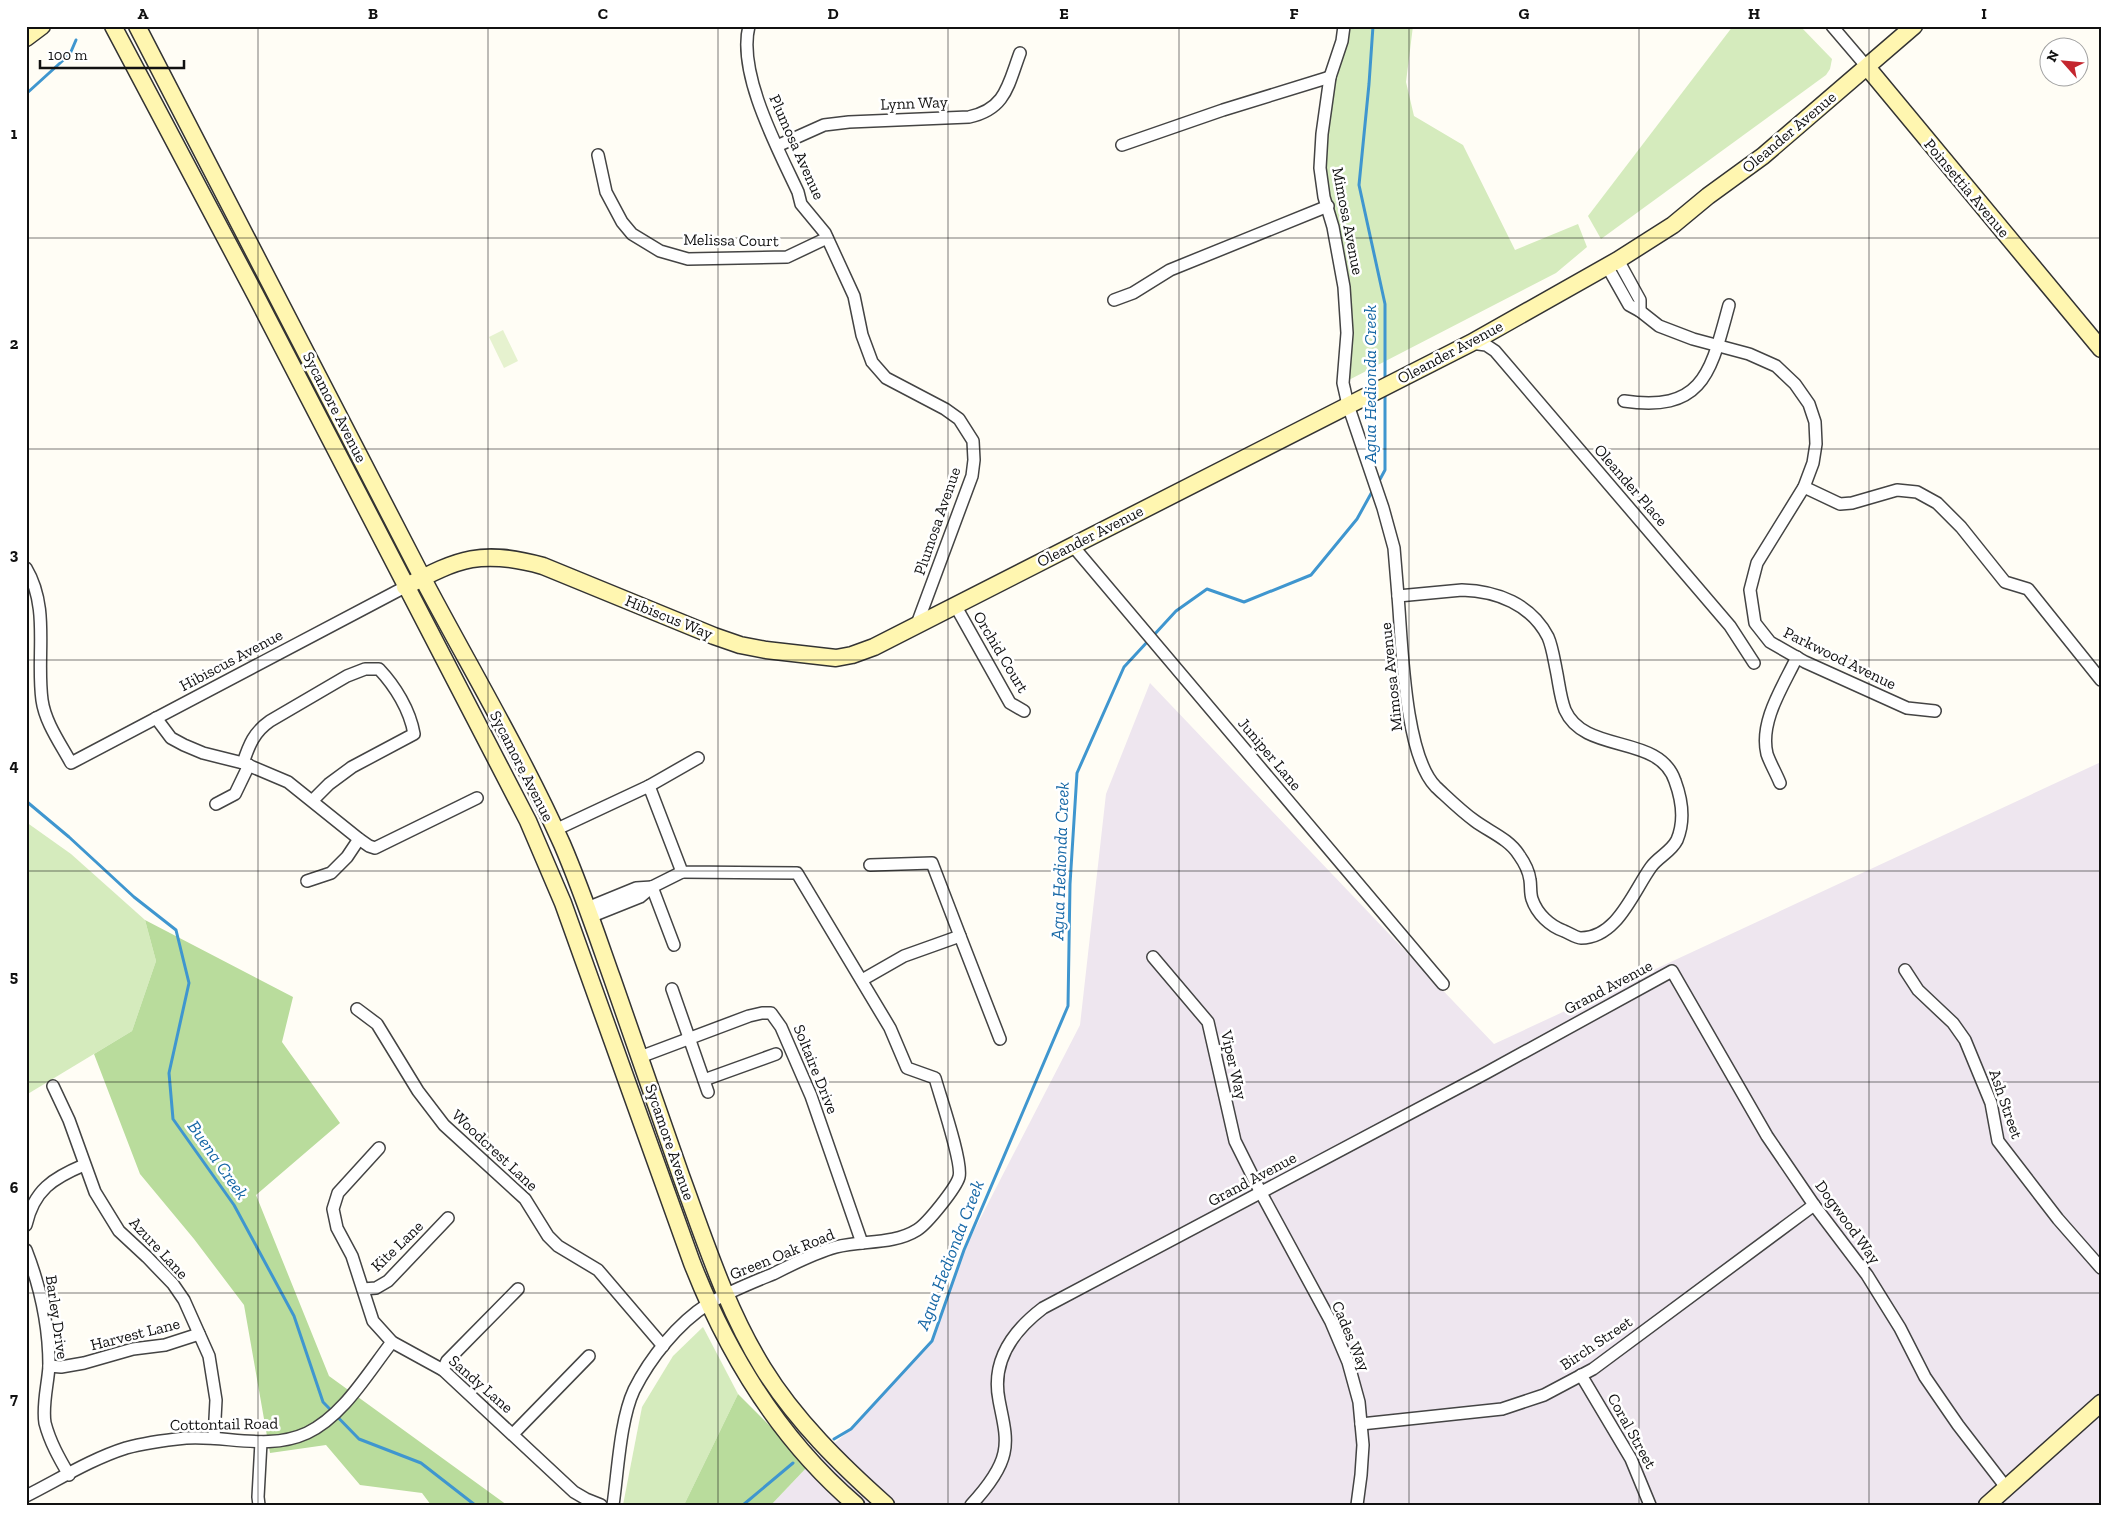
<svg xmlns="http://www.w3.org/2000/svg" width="2127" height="1531" font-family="'Zilla Slab',serif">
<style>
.industrial{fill:#eee6ef}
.green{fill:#d5ebbd}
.forest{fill:#b9dc9c}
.pitch{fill:#e6f2cf}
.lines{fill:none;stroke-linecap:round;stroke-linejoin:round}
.stream{stroke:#3f96cf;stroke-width:3}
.street-casing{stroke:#444;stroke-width:14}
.secondary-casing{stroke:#333;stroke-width:19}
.street{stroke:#fff;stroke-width:11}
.secondary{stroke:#fff6b0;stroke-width:16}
.grid{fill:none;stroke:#111;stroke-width:1;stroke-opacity:0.55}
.labels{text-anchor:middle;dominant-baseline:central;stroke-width:5;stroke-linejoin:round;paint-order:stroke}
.street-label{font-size:16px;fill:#111;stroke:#fff}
.water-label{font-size:18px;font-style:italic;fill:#1768a6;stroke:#fff}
.neatline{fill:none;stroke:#111;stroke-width:2}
.grid-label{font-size:16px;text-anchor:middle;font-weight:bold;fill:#111}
</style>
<rect width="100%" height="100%" fill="#fffdf5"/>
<path class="industrial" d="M1150,683L1494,1044L2101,762V1505H771L809,1465L851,1429L932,1341L964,1250L1080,1025L1106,794Z"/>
<g class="green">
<path d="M1344,26H1413L1406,82L1414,116L1463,145L1515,250L1578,224L1587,247L1556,273L1343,383L1347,333L1320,168Z"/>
<path d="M1733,26H1800L1832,59L1830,69L1826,75L1601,239L1588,216Z"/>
<path d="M26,822L71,854L145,920L156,961L132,1031L26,1095Z"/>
<path d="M703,1327L738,1394L684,1505H623L642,1407L673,1356Z"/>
</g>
<g class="forest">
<path d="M145,920L293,997L282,1042L340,1123L256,1195L329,1376L507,1505H431L422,1493L360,1485L326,1445L270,1453L244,1305L194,1239L140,1174L94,1054L132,1031L156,961Z"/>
<path d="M738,1394L809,1465L771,1505H684Z"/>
</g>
<path class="pitch" d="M503,330L518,361L504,368L489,337Z"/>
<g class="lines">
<g class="stream">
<path d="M1373,26L1369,84L1359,185L1385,304V380"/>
<path d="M26,94L70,54L76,40"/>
<path d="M1378,483L1385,470V393"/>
<path d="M1153,636L1176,611L1207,589L1244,602L1311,575L1357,519L1373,490"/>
<path d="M26,801L69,837L134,897L176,930L189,983L169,1073L173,1119L234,1205L294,1316L323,1402L359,1439L421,1463L475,1505"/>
<path d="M834,1439L851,1429L932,1341L964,1250L1068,1006L1070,884L1077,773L1124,667L1149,640"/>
<path d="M743,1505L793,1463"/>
</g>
<defs>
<g id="street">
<path d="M749,26C737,73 778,149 798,192L801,204L825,233L854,296L862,335L872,362L886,378L945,409L959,419L973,441L974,460L972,476L917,624"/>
<path d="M1344,26L1342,41L1330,77L1322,134L1320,168L1324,197L1333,227L1344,287L1347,333L1343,383L1348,405L1383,508L1394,548L1398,596"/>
<path d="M1832,26L1867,67"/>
<path d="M1122,145L1223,110L1330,77"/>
<path d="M777,146L824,125L849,122L969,117C1006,109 1008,85 1020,53"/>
<path d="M598,155L606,192L622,222L632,234L660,251L688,259L787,257L827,238"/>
<path d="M1618,260L1640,300V311"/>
<path d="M1607,266L1629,305L1640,311L1659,326L1693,339L1749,354L1776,366L1795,384L1809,404L1815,422L1816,444L1813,463L1804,487L1757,563L1750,590L1755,623L1770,642L1805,662L1907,708L1935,711"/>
<path d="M1114,300L1133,293L1170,270L1328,206"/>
<path d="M1471,343L1486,345L1495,351L1730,626L1754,663"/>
<path d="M1624,401C1705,413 1711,370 1729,305"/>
<path d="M1804,487L1840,504L1852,503L1897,490L1917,492L1937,503L1961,527L2005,582L2028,589L2101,680"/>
<path d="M1072,545L1443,984"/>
<path d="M26,568C50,608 36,655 42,700C45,722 60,743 71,763L405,587"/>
<path d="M1462,590C1497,591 1531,604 1548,637C1552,646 1554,659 1556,669C1559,683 1560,697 1565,710C1585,755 1659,733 1675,781C1682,800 1685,821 1677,840C1671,852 1658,857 1651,867C1633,892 1617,938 1581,938C1576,938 1569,933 1564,931C1550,926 1537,914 1532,899C1530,893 1531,886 1530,880C1529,872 1524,862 1519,855C1509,839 1490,832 1475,821C1461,811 1448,798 1436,787C1404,755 1402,642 1398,596Z"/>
<path d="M955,605L1010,703L1024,711"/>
<path d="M156,718L171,738L184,745L203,753L243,763L288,782L359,839L369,846L375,848L477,798"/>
<path d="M243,763C249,745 254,732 270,721L347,676L365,669H379C395,686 410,710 414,734L352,767L329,784L313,800"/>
<path d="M1780,783C1776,773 1770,763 1767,754C1759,721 1784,685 1797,657"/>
<path d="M649,786L698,758"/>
<path d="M216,804L235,794L249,765"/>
<path d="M555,830L649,786L682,872L797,873L890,1028L907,1068L935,1078C940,1096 963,1163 959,1177C956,1188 927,1224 917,1230C893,1245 862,1240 836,1247C814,1253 793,1264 773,1274C751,1283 728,1292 708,1304C678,1323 650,1358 634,1390C620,1420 618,1471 613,1505"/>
<path d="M307,881L331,873L347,857L359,839"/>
<path d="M652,887L674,945"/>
<path d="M587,908L636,888L652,887"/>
<path d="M590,917L640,897L652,887L682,872"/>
<path d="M960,936L1000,1039"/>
<path d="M1153,957L1208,1022L1235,1141L1261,1193L1331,1322L1348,1362L1359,1402L1363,1445L1361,1475L1357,1505"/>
<path d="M1905,970L1918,990L1953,1023L1965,1040L1991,1103L1998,1141L2058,1219L2101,1268"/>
<path d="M862,980L904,956L960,936L932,863L870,865"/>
<path d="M672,989L708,1092"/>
<path d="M357,1009L377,1024L418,1091L444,1125L525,1199L548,1236L558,1246L598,1270L663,1346"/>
<path d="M640,1057L749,1016L762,1013H771L781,1027L811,1096L862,1243"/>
<path d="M704,1080L776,1054"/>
<path d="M53,1086L69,1120L95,1192L119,1231L147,1257L173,1284L184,1300L209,1356L216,1400L214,1438"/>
<path d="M379,1148L338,1193L333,1209L337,1228L352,1256L373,1321L392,1342L443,1370L574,1492L586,1499L601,1505"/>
<path d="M26,1225C34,1190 53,1178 84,1165"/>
<path d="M26,1250C40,1286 49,1327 49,1366C48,1384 42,1405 45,1423C50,1442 59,1458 69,1475"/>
<path d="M363,1289L376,1288L388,1281L448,1218"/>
<path d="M49,1366L61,1367L84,1363L133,1349L165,1345L199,1334"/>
<path d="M443,1370L447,1361L518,1289"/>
<path d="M1581,1375L1631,1459L1650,1505"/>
<path d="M1361,1424L1502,1409L1544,1395L1593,1369L1814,1205"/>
<path d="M513,1434L589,1356"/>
<path d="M26,1496C58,1480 91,1459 126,1448C144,1443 167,1440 186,1438C226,1435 268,1451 307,1433C343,1416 367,1374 392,1342"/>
<path d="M259,1505L258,1497L261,1442"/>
<path d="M971,1505C984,1491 1000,1472 1004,1453C1008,1436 1002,1417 999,1400C991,1360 1014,1330 1043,1308L1486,1073L1672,971L1767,1136L1814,1205L1867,1275L1900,1328L1925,1377L1958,1425L2005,1486"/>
</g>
<g id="secondary">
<path d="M113,26L255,294L528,821L563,903L692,1263C728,1355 780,1440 856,1505"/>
<path d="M137,26C232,210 327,394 422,577C469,666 521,753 562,844C581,888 596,933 612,978C635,1044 658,1110 681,1176C705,1241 726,1308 763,1368C795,1420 841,1465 886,1505"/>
<path d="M26,38L42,26"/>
<path d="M1867,67L2101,349"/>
<path d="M405,587C459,558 482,549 543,566L714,636L740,645L766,650L836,658L852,655L874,647L1471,343L1618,260L1673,225L1708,196L1763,156L1914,26"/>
<path d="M1987,1505L2101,1403"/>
</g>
</defs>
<use href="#street" class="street-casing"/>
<use href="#secondary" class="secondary-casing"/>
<use href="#street" class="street"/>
<use href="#secondary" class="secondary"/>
</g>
<path class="grid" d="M258,26V1505M488,26V1505M718,26V1505M948,26V1505M1179,26V1505M1409,26V1505M1639,26V1505M1869,26V1505M26,238H2101M26,449H2101M26,660H2101M26,871H2101M26,1082H2101M26,1293H2101"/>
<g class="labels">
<g class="street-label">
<text transform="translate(914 103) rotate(-2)">Lynn Way</text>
<text transform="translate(1789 132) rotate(-40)">Oleander Avenue</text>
<text transform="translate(797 147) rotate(66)">Plumosa Avenue</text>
<text transform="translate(1967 188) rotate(50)">Poinsettia Avenue</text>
<text transform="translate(1348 221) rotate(79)">Mimosa Avenue</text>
<text transform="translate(731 240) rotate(1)">Melissa Court</text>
<text transform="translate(1450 352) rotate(-28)">Oleander Avenue</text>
<text transform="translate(335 407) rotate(63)">Sycamore Avenue</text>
<text transform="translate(1631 485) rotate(49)">Oleander Place</text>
<text transform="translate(937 521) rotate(-71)">Plumosa Avenue</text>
<text transform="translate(1090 536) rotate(-27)">Oleander Avenue</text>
<text transform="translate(669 617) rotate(22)">Hibiscus Way</text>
<text transform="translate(1001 652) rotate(59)">Orchid Court</text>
<text transform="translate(1840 658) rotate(26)">Parkwood Avenue</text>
<text transform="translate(231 660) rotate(-28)">Hibiscus Avenue</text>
<text transform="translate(1391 677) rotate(-96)">Mimosa Avenue</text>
<text transform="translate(1270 754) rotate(50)">Juniper Lane</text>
<text transform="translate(522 766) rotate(63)">Sycamore Avenue</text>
<text transform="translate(1608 987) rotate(-28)">Grand Avenue</text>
<text transform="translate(1234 1065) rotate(77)">Viper Way</text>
<text transform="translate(816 1069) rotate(68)">Soltaire Drive</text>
<text transform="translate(2006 1104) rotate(71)">Ash Street</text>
<text transform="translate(670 1142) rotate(71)">Sycamore Avenue</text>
<text transform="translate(495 1150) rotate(43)">Woodcrest Lane</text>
<text transform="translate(1252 1179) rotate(-28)">Grand Avenue</text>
<text transform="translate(1848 1222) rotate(54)">Dogwood Way</text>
<text transform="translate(397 1246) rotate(-44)">Kite Lane</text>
<text transform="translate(159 1248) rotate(47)">Azure Lane</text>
<text transform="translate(782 1254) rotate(-22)">Green Oak Road</text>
<text transform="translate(57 1317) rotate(82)">Barley Drive</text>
<text transform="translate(135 1334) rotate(-14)">Harvest Lane</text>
<text transform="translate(1351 1336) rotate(67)">Cades Way</text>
<text transform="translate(1596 1343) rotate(-34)">Birch Street</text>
<text transform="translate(481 1384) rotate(41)">Sandy Lane</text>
<text transform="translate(224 1424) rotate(-1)">Cottontail Road</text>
<text transform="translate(1632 1431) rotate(61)">Coral Street</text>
</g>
<g class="water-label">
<text transform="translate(1370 384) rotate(-90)">Agua Hedionda Creek</text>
<text transform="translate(1060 861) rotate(-88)">Agua Hedionda Creek</text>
<text transform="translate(218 1160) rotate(55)">Buena Creek</text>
<text transform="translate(950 1255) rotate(-69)">Agua Hedionda Creek</text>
</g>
</g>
<rect width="2127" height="1531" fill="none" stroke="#ffffff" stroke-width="55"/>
<g transform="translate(2064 62) rotate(297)"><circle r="24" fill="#ffffff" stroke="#a0a0a0"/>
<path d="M0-4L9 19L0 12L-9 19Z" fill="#c4262e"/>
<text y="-8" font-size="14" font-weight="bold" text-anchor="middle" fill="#111111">N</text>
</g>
<path d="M40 60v8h144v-8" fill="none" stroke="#111111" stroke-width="2.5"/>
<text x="48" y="60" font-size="15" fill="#111111" stroke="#ffffff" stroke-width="4" paint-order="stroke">100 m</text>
<rect x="28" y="28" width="2072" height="1476" class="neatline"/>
<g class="grid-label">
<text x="143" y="19">A</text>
<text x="373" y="19">B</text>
<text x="603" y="19">C</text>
<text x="833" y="19">D</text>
<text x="1064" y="19">E</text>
<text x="1294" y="19">F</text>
<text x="1524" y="19">G</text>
<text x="1754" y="19">H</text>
<text x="1984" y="19">I</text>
<text x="14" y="139">1</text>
<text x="14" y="349">2</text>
<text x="14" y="560">3</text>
<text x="14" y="771">4</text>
<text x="14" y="982">5</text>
<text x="14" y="1193">6</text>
<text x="14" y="1404">7</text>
</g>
</svg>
